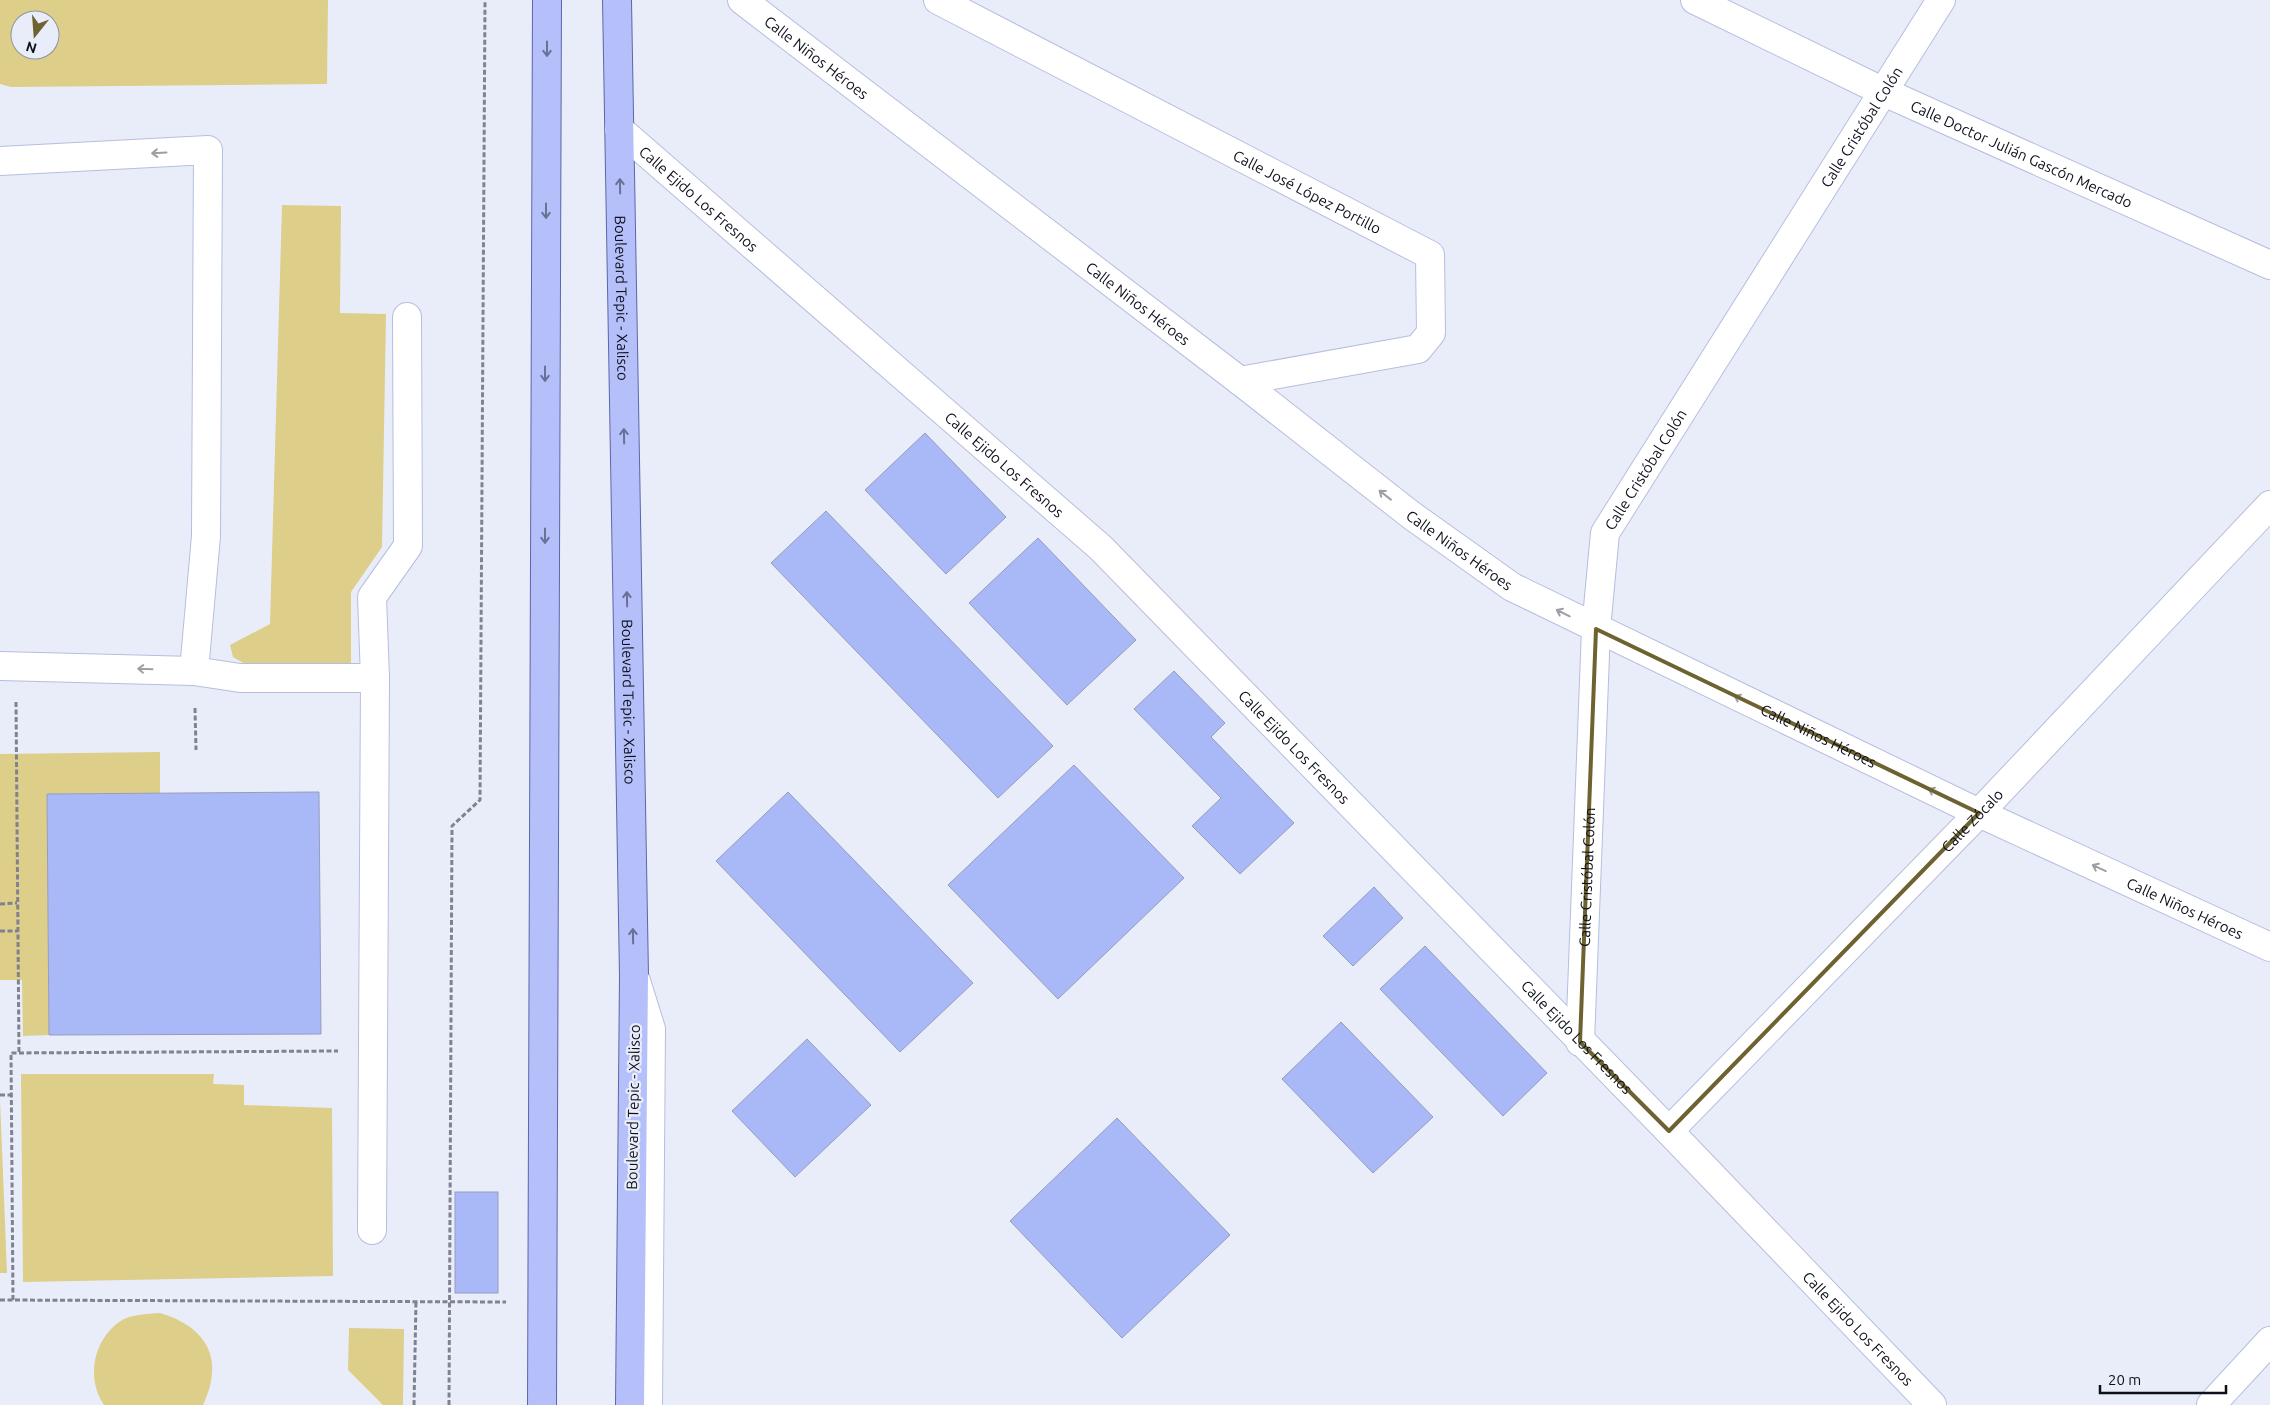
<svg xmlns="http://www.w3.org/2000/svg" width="2270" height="1405" font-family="Ubuntu,sans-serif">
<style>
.green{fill:#ddce8a;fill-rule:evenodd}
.building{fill:#a9b8f7;stroke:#959dbc}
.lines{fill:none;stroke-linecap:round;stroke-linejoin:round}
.minor-casing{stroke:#b6bede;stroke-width:30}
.major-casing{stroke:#5a67a9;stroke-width:30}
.path{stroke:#80838f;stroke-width:3;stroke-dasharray:5 2.5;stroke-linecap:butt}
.minor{stroke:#fff;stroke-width:28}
.major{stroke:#b5c0fa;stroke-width:28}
.oneway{stroke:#697196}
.oneway2{stroke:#9e9fa4}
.marked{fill:none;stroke:#6e6330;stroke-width:4;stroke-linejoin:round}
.labels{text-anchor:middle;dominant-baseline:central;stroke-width:4.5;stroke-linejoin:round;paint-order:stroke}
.street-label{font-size:15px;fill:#0d101b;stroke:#e9edfa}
</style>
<rect width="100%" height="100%" fill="#e9edfa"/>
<g class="green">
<path d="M0,0H328L327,84L11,87L0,84ZM20,20H50V50H20Z"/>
<path d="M282,205L341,206L340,313L386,314L382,547L351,592V670L250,667L233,657L230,645L270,624Z"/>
<path d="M160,752V793L47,794L49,1035L23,1036L22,980H0V754Z"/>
<path d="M21,1074H214L213,1084L244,1085V1105L332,1108L333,1276L23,1282Z"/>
<path d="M0,1099L7,1273H0Z"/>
<path d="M160,1313C207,1327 225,1359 203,1405H104C86,1378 93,1341 119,1322C131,1314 146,1314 160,1313Z"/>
<path d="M349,1328L404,1329L403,1405H383L348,1370Z"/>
</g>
<g class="building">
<path d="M925,433L1006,517L946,574L865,490Z"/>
<path d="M826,511L1053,746L998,798L771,563Z"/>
<path d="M1038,538L1136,640L1067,705L969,603Z"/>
<path d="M1174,671L1225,723L1211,737L1294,823L1240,874L1192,826L1221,798L1134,709Z"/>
<path d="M1074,765L1184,878L1058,999L948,885Z"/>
<path d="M319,792L321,1034L49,1035L47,794Z"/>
<path d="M788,792L973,983L900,1052L716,861Z"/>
<path d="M1374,887L1403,918L1353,966L1323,936Z"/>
<path d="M1425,946L1547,1073L1503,1116L1380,989Z"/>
<path d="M1341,1022L1433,1117L1373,1173L1282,1079Z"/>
<path d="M807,1039L871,1105L795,1177L732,1111Z"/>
<path d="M1117,1118L1230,1235L1122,1338L1010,1221Z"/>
<rect x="455" y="1192" width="43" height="101"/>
</g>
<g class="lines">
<defs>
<g id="minor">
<path id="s1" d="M742,0L1240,381L1411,515L1512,587L1979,813L2270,947"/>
<path id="s2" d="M938,0L1430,255L1431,333L1418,349L1240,381"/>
<path id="s3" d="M1695,0L1884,92L2270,265"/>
<path id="s4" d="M619,129L1101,548L1669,1131L1932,1405"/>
<path d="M0,161L208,150L206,536L194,671"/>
<path d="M0,666L194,671L240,678H375"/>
<path d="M636,981L651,1029L648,1405"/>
<path id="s5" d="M1580,1042L1596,629L1605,533L1941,0"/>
<path id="s6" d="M1669,1131L1979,813L2270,505"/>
<path d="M372,1230L375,678L372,597L408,546L407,317"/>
<path d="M2211,1405L2270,1341"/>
</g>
<g id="major">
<path id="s7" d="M617,0L634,976L630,1405"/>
<path d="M542,1405L547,0"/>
</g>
</defs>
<use href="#minor" class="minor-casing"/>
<use href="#major" class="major-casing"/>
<g class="path">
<path d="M16,702L19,1054"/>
<path d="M195,708L196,750"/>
<path d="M0,904L17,903"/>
<path d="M0,931H18"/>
<path d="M0,1095H11"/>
<path d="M0,1300L506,1302"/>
<path d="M13,1300L11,1053L338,1051"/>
<path d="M414,1405L416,1301"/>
<path d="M449,1405L452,826L480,800L485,0"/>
</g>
<use href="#minor" class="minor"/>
<use href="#major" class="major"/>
</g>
<defs><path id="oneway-shaft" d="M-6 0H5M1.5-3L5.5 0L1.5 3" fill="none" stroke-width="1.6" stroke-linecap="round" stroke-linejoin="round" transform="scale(1.25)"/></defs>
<g class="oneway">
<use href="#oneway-shaft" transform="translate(547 49) rotate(90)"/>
<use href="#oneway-shaft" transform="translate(620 186) rotate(-91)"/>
<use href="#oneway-shaft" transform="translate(546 211) rotate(90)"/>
<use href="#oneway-shaft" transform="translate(545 374) rotate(90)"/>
<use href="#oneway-shaft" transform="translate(624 436) rotate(-91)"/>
<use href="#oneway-shaft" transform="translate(545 536) rotate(90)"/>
<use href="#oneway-shaft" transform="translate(627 599) rotate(-91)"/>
<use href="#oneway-shaft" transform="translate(633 936) rotate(-91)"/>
</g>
<g class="oneway2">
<use href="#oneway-shaft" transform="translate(159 153) rotate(177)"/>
<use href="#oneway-shaft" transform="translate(1385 495) rotate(-142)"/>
<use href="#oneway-shaft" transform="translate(1563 613) rotate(-154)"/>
<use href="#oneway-shaft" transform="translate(145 669) rotate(-178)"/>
<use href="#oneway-shaft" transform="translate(1741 699) rotate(-154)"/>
<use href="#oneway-shaft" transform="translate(1935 792) rotate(-154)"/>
<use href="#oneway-shaft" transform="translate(2099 868) rotate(-155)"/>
</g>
<path class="marked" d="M1596,629L1979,813L1669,1131L1580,1042Z"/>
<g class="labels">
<g class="street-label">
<text stroke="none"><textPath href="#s1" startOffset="94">Calle Niños Héroes</textPath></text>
<text stroke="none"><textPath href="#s5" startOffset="990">Calle Cristóbal Colón</textPath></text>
<text stroke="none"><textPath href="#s3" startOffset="361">Calle Doctor Julián Gascón Mercado</textPath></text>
<text stroke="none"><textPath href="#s2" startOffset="416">Calle José López Portillo</textPath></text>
<text stroke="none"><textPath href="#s4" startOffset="106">Calle Ejido Los Fresnos</textPath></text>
<text stroke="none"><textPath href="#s7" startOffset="298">Boulevard Tepic - Xalisco</textPath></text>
<text stroke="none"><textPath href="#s1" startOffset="499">Calle Niños Héroes</textPath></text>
<text stroke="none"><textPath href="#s4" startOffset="511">Calle Ejido Los Fresnos</textPath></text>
<text stroke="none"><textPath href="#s5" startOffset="585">Calle Cristóbal Colón</textPath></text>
<text stroke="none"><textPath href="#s1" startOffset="904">Calle Niños Héroes</textPath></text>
<text stroke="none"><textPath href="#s7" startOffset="702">Boulevard Tepic - Xalisco</textPath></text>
<text stroke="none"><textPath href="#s1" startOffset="1309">Calle Niños Héroes</textPath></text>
<text stroke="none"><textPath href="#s4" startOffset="916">Calle Ejido Los Fresnos</textPath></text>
<text stroke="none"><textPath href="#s6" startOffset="434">Calle Zócalo</textPath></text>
<text stroke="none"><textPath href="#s5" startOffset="165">Calle Cristóbal Colón</textPath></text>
<text stroke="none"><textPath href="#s1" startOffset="1714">Calle Niños Héroes</textPath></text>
<text stroke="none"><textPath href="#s4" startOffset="1321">Calle Ejido Los Fresnos</textPath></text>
<text transform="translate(633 1107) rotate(-89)">Boulevard Tepic - Xalisco</text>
<text stroke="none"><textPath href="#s4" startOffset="1726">Calle Ejido Los Fresnos</textPath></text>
</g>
</g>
<g transform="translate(35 35) rotate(197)"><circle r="24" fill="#e9edfa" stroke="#9195a1"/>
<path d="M0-4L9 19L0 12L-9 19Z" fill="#6e6330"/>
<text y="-8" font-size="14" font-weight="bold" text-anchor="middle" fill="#0d101b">N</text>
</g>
<path d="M2100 1385v8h126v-8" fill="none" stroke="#0d101b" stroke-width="2.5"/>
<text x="2108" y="1385" font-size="15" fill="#0d101b" stroke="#e9edfa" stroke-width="4" paint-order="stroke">20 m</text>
</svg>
